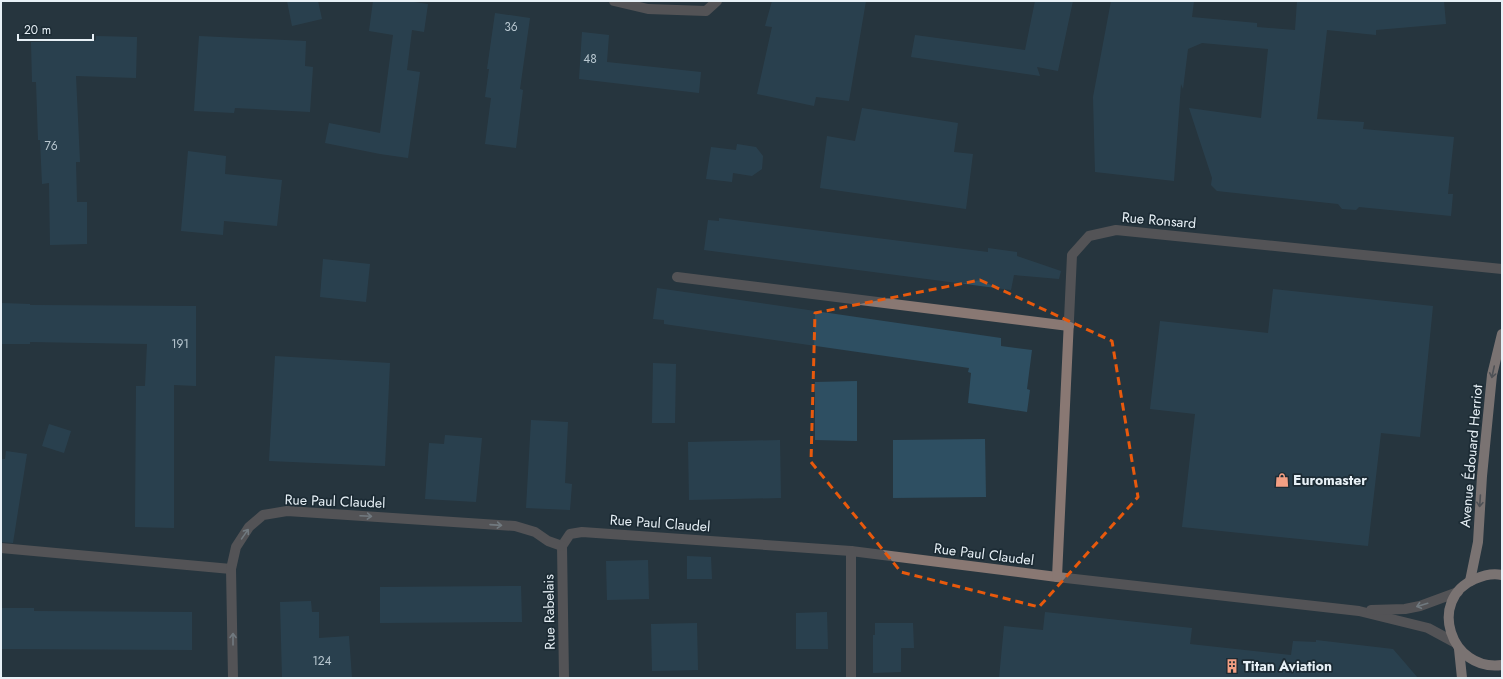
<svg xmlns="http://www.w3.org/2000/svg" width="1503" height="679" font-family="Jost,sans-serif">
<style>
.building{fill:#2e4f62}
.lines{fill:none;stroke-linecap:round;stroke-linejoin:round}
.minor{stroke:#897873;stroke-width:10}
.major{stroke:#e0beb2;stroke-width:10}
.oneway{stroke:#7e7473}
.oneway2{stroke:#cbcccf}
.marked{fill:none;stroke:#e8590c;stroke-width:3;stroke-dasharray:8 5;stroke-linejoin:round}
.labels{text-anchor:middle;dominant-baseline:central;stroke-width:3.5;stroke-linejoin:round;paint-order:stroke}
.number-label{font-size:12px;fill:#b9c8d1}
.street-label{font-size:14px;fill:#e7f0f6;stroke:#1c2b34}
.poi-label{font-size:14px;font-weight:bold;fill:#e7f0f6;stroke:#1c2b34;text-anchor:start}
</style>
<rect width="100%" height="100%" fill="#26353e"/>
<g class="building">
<path d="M287,1H318L322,19L292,26Z"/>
<path d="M373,1H407L428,4L424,32L412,30L407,70L420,72L408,158L380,154L325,143L329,123L380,133L393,35L369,31Z"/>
<path d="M772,1H866L849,101L816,97L814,106L757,94L772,27L765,26Z"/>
<path d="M1035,1H1073L1058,71L1037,67L1040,76L911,57L915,35L1025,50Z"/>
<path d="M1111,1H1194L1192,17L1257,23V27L1295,30L1297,1H1444L1446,24L1376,30V35L1327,30L1317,119L1364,122L1363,129L1454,137L1448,194H1453L1451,216L1359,207L1356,210L1342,209L1338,204L1217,191L1211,185L1212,178L1189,108L1261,118L1268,49L1202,43L1188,49L1183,89L1181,84L1174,181L1095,172L1093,97Z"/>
<path d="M495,13L530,18L520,89L523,90L516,148L485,144L491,98L485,97L489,69H487Z"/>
<path d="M582,32L609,35L607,62L701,72L699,93L579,79Z"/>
<path d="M96,36L137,37L136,78L76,76L80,162H76L77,202H87V244L50,245L49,183L42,184L40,140H38L36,82H32L31,42L96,40Z"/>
<path d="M199,36L306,41L305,66L313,67L310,112L235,108L234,113L194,111Z"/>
<path d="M862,108L958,123L954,152L973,154L966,209L820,188L827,136L855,141Z"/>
<path d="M737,144L756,147L763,156L762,169L752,176L733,173L732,182L706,179L711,147L736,150Z"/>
<path d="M188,151L226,156L225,174L282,180L277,226L224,221L223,235L181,231Z"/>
<path d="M719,218L988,252V248L1017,252V256L1061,271L1059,279L1014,275L1011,290L704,250L708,220L719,221Z"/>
<path d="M323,259L370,264L366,302L320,297Z"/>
<path d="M657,288L1001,338V346L1032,350L1027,389L1030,390L1027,412L968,403L971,373L968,372L969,368L664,324V320L653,319Z"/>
<path d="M1273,289L1433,306L1420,437L1381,433L1368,546L1182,527L1195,414L1150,409L1160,321L1268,333Z"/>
<path d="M1,303L30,304V305L196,306V386L174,385V528L135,527L136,386H145L147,344L30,342V344H1Z"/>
<path d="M275,356L390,363L385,466L269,461Z"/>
<path d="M653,363L676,364L675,423H652Z"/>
<path d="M857,381V441L815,440V382Z"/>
<path d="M531,420L568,422L565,483L572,484L570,510L526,508Z"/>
<path d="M49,424L71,431L64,453L42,446Z"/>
<path d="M445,435L482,438L476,502L425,499L429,443L444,444Z"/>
<path d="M985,439L986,497L893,498V440Z"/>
<path d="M780,440L781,498L689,500L688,442Z"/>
<path d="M6,451L27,454L13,543L1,542V459H5Z"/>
<path d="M687,556L711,557L712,579H687Z"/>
<path d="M648,560L649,599L607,600L606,561Z"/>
<path d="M521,586L522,622L380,623V587Z"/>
<path d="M311,601L312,612H319V638L349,636L352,678H282L280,602Z"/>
<path d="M1,608H34V611L192,612V650L1,649Z"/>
<path d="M827,612L828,649H796V613Z"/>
<path d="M1045,612L1192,628L1190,644L1291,655L1293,641L1316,642V640L1393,649L1418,678H999L1004,626L1043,630Z"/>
<path d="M697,623L698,670L652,671L651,624Z"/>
<path d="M875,623H913L914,648H901V672L873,673V635H875Z"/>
</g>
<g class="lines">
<g class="minor">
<path d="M614,1L648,9L706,11L717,1"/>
<path d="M677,277L1069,326"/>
<path d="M562,546L570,534L582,532L851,551L1057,577L1359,611L1428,628L1454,642"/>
<path d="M562,546L564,678"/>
<path d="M1,548L231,569"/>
<path d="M1057,577L1072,255L1089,236L1116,230L1502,269"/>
<path d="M1371,610L1405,609L1420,606L1458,592"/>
<path d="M233,678L231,569L236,547L249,527L263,515L287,511L515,526L535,532L548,541L562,546"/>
<path d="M851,678V551"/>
</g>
<g class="major">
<path d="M1502,575C1493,573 1484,575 1475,579C1427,599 1450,672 1502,665"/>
<path d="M1470,581L1478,542L1482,476L1492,375L1502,334"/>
<path d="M1459,649L1462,678"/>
</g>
</g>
<defs><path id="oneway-shaft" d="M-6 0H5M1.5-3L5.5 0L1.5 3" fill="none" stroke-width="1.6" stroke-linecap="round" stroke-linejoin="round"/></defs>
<g class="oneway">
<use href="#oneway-shaft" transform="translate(1493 372) rotate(102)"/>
<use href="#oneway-shaft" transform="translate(1480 501) rotate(94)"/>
</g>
<g class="oneway2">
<use href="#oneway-shaft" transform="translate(366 516) rotate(3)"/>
<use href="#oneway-shaft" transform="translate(496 525) rotate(4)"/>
<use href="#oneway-shaft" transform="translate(245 534) rotate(-55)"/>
<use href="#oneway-shaft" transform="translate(1422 605) rotate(163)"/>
<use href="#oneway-shaft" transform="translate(233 639) rotate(-90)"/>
</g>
<path d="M0 0H1503V679H0ZM980,280L1112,341L1138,497L1039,607L901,572L811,462L815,313Z" fill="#26353e" fill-opacity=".55" fill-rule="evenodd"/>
<path class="marked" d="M980,280L1112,341L1138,497L1039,607L901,572L811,462L815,313Z"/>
<defs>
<symbol id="shop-bare" viewBox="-9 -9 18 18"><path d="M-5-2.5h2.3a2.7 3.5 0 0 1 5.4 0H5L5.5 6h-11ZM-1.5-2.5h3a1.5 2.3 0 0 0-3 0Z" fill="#f39f83" stroke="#1c2b34" stroke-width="2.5" paint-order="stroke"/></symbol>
<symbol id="building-bare" viewBox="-9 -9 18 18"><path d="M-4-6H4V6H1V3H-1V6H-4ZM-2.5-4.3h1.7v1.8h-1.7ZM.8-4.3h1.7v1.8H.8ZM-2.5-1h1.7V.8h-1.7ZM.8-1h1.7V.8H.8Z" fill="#f39f83" stroke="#1c2b34" stroke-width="2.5" paint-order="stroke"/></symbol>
</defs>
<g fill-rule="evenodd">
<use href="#shop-bare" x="1272" y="470" width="20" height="20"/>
<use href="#building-bare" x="1222" y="656" width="20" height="20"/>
</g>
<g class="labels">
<g class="number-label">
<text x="511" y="27">36</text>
<text x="590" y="59">48</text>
<text x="51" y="146">76</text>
<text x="180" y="344">191</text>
<text x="322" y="661">124</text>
</g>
<g class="street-label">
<text transform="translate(1159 220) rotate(5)">Rue Ronsard</text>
<text transform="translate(1471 456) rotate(-85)">Avenue Édouard Herriot</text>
<text transform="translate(335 501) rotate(2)">Rue Paul Claudel</text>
<text transform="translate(660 523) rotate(4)">Rue Paul Claudel</text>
<text transform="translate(984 554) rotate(7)">Rue Paul Claudel</text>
<text transform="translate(549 612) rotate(-91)">Rue Rabelais</text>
</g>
<g class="poi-label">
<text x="1293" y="480">Euromaster</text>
<text x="1243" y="666">Titan Aviation</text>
</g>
</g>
<rect width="1503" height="679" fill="none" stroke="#e7f0f6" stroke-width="4"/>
<path d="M18 34v6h75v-6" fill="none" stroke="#e7f0f6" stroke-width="2"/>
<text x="24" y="34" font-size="12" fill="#e7f0f6" stroke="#1c2b34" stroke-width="3" paint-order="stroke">20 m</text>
</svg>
